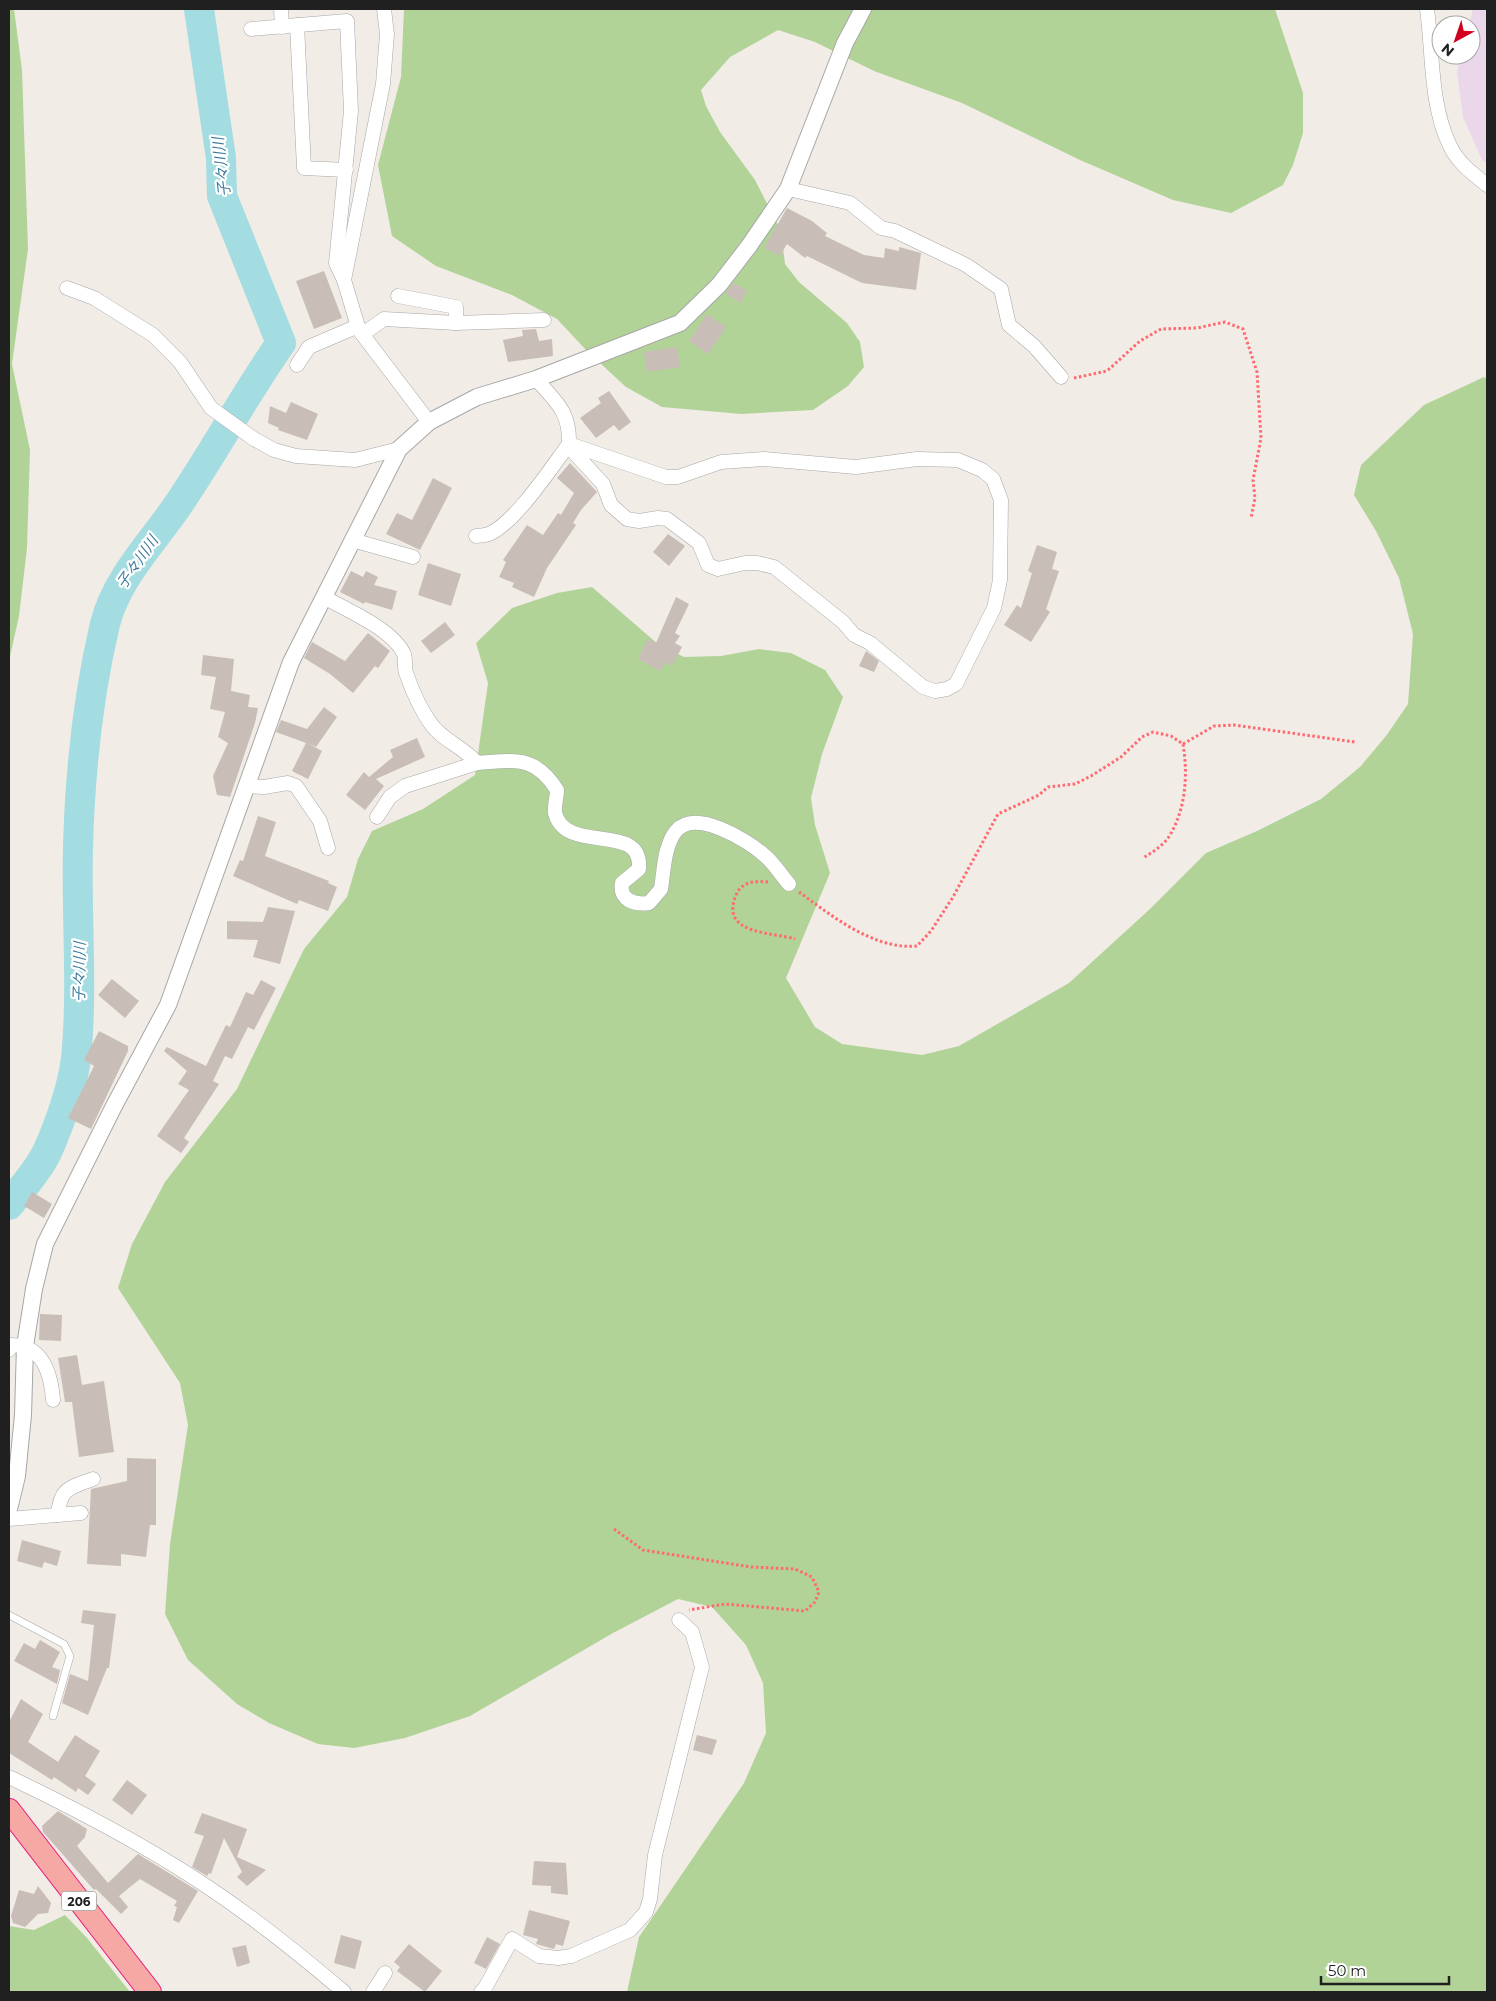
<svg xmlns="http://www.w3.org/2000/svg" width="1496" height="2001" font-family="Montserrat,'Noto Sans JP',sans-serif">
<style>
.industrial{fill:#ebd7ea}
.forest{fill:#b2d398}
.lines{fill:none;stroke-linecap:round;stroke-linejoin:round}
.river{stroke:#a3dce1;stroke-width:30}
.building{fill:#c9bdb8}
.service-casing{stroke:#a7a7a7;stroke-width:8}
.minor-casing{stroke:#a7a7a7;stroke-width:15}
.tertiary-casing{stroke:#a7a7a7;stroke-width:18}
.trunk-casing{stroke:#e71b7e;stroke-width:24}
.path{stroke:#ff696f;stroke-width:3;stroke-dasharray:2.5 2.5;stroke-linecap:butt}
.service{stroke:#fff;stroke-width:7}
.minor{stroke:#fff;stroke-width:14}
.tertiary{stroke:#fff;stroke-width:16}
.trunk{stroke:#f6a8a4;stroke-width:22}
.labels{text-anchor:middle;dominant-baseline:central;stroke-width:4.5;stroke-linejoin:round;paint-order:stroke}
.shield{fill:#fff;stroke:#636363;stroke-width:1}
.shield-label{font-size:12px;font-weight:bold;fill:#202020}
.water-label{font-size:15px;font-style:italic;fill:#3d7b9e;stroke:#fff}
</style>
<rect width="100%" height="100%" fill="#f1ece6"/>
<path class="industrial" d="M1473,9H1487V163L1482,160L1463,117L1457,72L1461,55H1471V25H1469Z"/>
<g class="forest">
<path d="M9,9H14L22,70L28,249L12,364L30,450L27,548L19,616L9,661Z"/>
<path d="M404,9H1275L1303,93V133L1293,165L1283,185L1231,213L1173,200L1080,160L962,103L874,71L815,42L778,30L730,57L701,90L706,106L720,132L755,180L781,231L785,264L799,282L847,323L860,342L864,367L848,386L813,410L741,414L662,407L626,387L587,351L557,319L512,295L436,266L392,236L378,165L401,77Z"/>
<path d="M1484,377L1487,379V1992H627L639,1937L744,1783L766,1733L763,1683L746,1645L712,1607L678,1599L613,1633L470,1716L405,1738L354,1748L318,1744L269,1723L237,1704L188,1660L165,1614L170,1544L188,1425L180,1383L118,1288L132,1244L165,1182L237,1089L304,949L347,897L358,859L372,831L423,809L475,775L488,683L476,643L512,608L557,593L592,587L659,645L684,657L721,656L759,649L791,653L825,670L843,697L822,754L811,798L815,825L830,873L786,978L815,1027L842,1044L922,1055L959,1046L1069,983L1150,909L1206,853L1257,831L1321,799L1360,767L1386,736L1408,704L1413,634L1399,578L1376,531L1354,495L1361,465L1424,405Z"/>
<path d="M65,1915L87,1938L130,1992H9V1926L34,1930Z"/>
</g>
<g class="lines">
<path class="river" d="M9,1205C22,1188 38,1171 47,1152C59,1126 73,1086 76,1058C83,988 76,917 78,847C80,773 88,696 105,624C116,579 152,543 178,505C214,452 244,396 281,343L222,196L221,158L199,9"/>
</g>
<g class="building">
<path d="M787,208L812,221L827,233L825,236L864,255L884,258L885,248L899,251V247L921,253L916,290L862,283L807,256L805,258L787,244L780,256L764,248Z"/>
<path d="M324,271L342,318L314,329L296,281Z"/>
<path d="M734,283L747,291L740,303L725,293Z"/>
<path d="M707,314L726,327L708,354L689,341Z"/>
<path d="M536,329L539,341L552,339L553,356L508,362L503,340L523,336L522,330Z"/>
<path d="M677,347L680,367L647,372L644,352Z"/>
<path d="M609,391L631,422L619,431L614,425L596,438L580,418L601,403L598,398Z"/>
<path d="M291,402L318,414L307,440L278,430L279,428L268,423L270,406L286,413Z"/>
<path d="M570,463L597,492L581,510L573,523L576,525L547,568L534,597L512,587L514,583L499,577L506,562L503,560L527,525L543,535L558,513L561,515L574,493L557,478Z"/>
<path d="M433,478L452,488L420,550L386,534L397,513L412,520Z"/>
<path d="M668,534L685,546L669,566L653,552Z"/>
<path d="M1037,545L1057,552L1052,569L1059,571L1046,609L1050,612L1031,642L1004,625L1017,605L1021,608L1032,573L1028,571Z"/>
<path d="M428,563L461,574L451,606L418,595Z"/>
<path d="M351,571L363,577L366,571L378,577L374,585L397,591L392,610L365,602L364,604L340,592Z"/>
<path d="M676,597L689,604L675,633L680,636L675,643L682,647L672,666L665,662L660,671L638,659L648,639L656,643Z"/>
<path d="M445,622L455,635L431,653L421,641Z"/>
<path d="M368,633L390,651L378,668L375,666L353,693L330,674L304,658L312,642L345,661Z"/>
<path d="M866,651L879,661L874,672L859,666Z"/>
<path d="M203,655L234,659L231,691L250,695L248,707L258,708L255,723L230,797L217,795L213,776L228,743L218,737L225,712L210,709L216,677L201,675Z"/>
<path d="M324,707L337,717L316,747L307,743L322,751L308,779L292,771L306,743L276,732L281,720L307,729Z"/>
<path d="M417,738L425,757L376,779L384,786L365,810L346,795L364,772L369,777L393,757L390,750Z"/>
<path d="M258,816L276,822L265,856L329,881L328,883L337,887L328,911L299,900L297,904L233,876L240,860L243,861Z"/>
<path d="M268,907L295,911L280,964L253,957L258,940L227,939V921L263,922Z"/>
<path d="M112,979L139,1001L125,1018L98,995Z"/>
<path d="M261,980L276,988L254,1030L248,1027L232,1059L225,1056L213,1081L219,1084L184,1138L189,1142L181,1153L157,1136L189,1090L178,1084L187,1071L164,1051L167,1047L206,1066L226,1025L230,1027L246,992L253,995Z"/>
<path d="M99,1031L128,1046V1051L91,1129L68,1118L94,1066L84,1060Z"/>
<path d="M32,1192L52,1204L44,1218L24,1206Z"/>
<path d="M40,1314L62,1315L61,1341L39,1340Z"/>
<path d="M77,1355L82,1385L104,1381L114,1452L79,1457L72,1402H65L58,1358Z"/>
<path d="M127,1458L156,1459V1525H150L146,1557L121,1554V1566L87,1564L91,1489L127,1481Z"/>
<path d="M22,1540L61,1551L57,1566L44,1562L42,1568L17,1561Z"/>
<path d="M83,1610L116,1614L109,1668H107L88,1715L62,1703L70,1674L88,1681L94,1625L81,1623Z"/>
<path d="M40,1640L60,1652L52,1667L60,1670L57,1684L14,1661L24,1643L35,1649Z"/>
<path d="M21,1699L43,1714L28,1742L58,1762L75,1735L100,1751L85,1776L96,1784L88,1795L78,1788L76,1792L54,1777L52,1780L9,1753V1722Z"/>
<path d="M697,1735L717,1740L712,1755L693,1750Z"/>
<path d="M127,1780L147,1795L132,1815L112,1800Z"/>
<path d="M58,1811L87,1829L85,1837L77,1846L108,1883L138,1854L198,1891L179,1923L173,1920L177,1907L174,1906L177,1901L140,1879L119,1896L128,1907L121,1914L96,1889L94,1890L43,1832L42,1826Z"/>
<path d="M202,1813L247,1829L237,1857L266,1870L247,1886L237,1877L242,1872L224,1838L211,1874L209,1873L207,1876L192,1867L204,1836L194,1833Z"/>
<path d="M534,1861L566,1863L568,1895L551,1893V1886L532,1885Z"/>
<path d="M38,1886L51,1903L48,1913L38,1914L25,1927L13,1923L11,1916L19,1890L34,1894Z"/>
<path d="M529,1910L570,1921L563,1946L556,1944L554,1949L550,1948L536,1944L538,1939L523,1935Z"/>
<path d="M341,1935L362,1941L355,1969L334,1963Z"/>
<path d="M487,1937L500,1944L486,1969L474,1963Z"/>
<path d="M409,1944L442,1971L425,1992L397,1971L400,1967L394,1962Z"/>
<path d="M246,1945L250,1963L237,1967L232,1948Z"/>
</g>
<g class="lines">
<defs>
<path id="service" d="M9,1615L64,1644L70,1656L53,1716"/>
<g id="minor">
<path d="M281,9L282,27"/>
<path d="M384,9L387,34L383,84L344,280L359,330L429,422"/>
<path d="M1427,9C1433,53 1430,105 1450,146C1458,163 1473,174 1487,185"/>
<path d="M297,25L304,168L346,170"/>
<path d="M251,29L347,21L351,111L336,263L344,280"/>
<path d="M788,189L850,203L881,228L895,231L966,265L1001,289L1009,325L1034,346L1061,377"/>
<path d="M67,288L94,298L153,335L180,362L211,408L254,439L274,450L296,456L355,460L399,449"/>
<path d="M398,296L456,307V323"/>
<path d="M363,334L384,319L456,323L544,320"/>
<path d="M297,365L309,347L358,326"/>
<path d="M536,379C556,402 570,411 569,444L666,477H678L721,462L764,459L856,467L917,459L958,460L982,470L993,479L1001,500L1000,580L994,608L956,684L947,689L935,691L923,687L870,643L854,635L843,622L774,567L757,563H745L718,569L708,565L699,543L667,519L658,518L639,521L627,519L611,505L603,484L568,446"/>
<path d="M476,536C481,535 486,536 491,533C517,520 551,468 569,444"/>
<path d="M352,540L413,557"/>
<path d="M324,597C346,610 393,629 404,654C406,660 404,667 406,673C412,690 420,709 431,724C443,741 464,747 477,763L405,786L390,797L377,817"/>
<path d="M477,763C514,761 534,754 557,790C557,797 554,806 555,813C566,856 643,820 639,869L622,883C619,900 634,905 649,903L661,889C664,870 664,846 676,831C695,808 747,840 764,855C774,863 781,875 789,884"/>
<path d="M246,786L264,787L288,783L296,786L320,821L328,848"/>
<path d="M9,1350L12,1345C43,1346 51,1373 53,1400"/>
<path d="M58,1515C60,1488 69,1488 93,1479"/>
<path d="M9,1519L81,1513"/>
<path d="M9,1777C80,1811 153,1849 218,1894C262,1924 304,1958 344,1992"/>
<path d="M373,1992L385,1973"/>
<path d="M481,1992L485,1988L512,1939L539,1956L558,1958L571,1956L630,1930L646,1912L650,1899L655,1855L702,1667L692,1632L679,1620"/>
</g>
<path id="tertiary" d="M9,1509L17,1476L23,1415L25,1346L34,1289L45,1244L114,1106L168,1005L291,662L399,449L429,422L477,397L536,379L680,323L719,285L749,246L788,189L845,43L863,9"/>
<path id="trunk" d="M9,1810L150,1992"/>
</defs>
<use href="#service" class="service-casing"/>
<use href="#minor" class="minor-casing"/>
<use href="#tertiary" class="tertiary-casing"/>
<use href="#trunk" class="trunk-casing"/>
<g class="path">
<path d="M1074,378L1107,371L1140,341L1161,329L1197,328L1225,322L1243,329L1257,372L1261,438L1253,480L1255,498L1251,518"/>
<path d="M1183,744L1214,726L1234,725L1355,742"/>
<path d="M768,882C756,881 743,881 737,893C717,935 773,932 795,939"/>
<path d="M799,892C832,916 874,950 917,946L931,931L953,897L998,814L1039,795L1048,787L1075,784L1091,776L1121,757L1142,737L1153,732L1171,736L1183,744C1188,774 1186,808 1170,835C1164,845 1153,852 1143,858"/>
<path d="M614,1529L643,1550L751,1567L795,1569L812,1577L819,1592L815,1602L805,1611L725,1604L689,1610"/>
</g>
<use href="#service" class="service"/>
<use href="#minor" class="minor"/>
<use href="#tertiary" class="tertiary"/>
<use href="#trunk" class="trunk"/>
</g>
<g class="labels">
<rect class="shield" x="61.5" y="1891.5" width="35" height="19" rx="4"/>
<g class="shield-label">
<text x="79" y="1901">206</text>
</g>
<g class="water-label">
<text transform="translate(221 167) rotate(-97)">子々川川</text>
<text transform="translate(137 562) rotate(-55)">子々川川</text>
<text transform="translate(79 972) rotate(-89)">子々川川</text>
</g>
</g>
<rect width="1496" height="2001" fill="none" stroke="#202020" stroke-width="20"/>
<g transform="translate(1456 40) rotate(220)"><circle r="24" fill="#ffffff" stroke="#a6a6a6"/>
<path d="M0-4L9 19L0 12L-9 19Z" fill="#d0001e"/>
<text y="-8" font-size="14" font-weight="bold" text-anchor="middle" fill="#202020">N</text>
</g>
<path d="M1321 1976v8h128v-8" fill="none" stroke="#202020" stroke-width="2.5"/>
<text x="1328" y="1976" font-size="15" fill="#202020" stroke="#ffffff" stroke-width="4" paint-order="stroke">50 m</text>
</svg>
